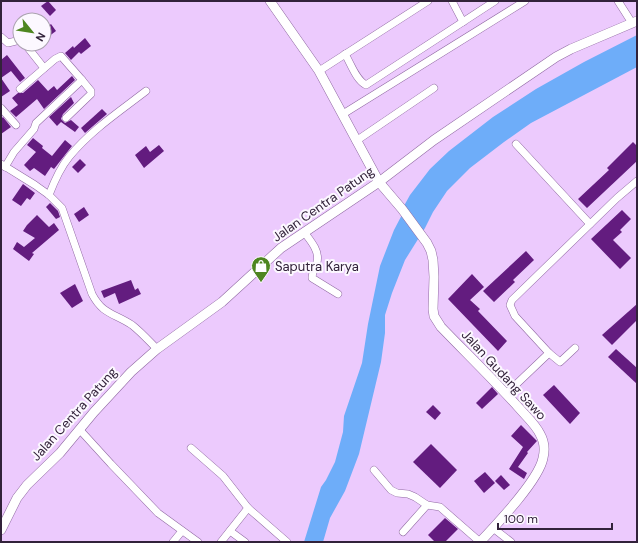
<svg xmlns="http://www.w3.org/2000/svg" width="638" height="543" font-family="'DM Sans',sans-serif">
<style>
.water{fill:#6eadf9}
.building{fill:#631c7f}
.lines{fill:none;stroke-linecap:round;stroke-linejoin:round}
.minor-casing{stroke:#916aa3;stroke-width:8}
.tertiary-casing{stroke:#916aa3;stroke-width:10}
.minor{stroke:#fff;stroke-width:7}
.tertiary{stroke:#fff;stroke-width:9}
.labels{text-anchor:middle;dominant-baseline:central;stroke-width:4;stroke-linejoin:round;paint-order:stroke}
.street-label{font-size:13px;fill:#32223a;stroke:#fcf8ff}
.poi-label{font-size:13px;fill:#32223a;stroke:#fcf8ff;text-anchor:start}
</style>
<rect width="100%" height="100%" fill="#eccafd"/>
<path class="water" d="M637,35V67L531,123L504,142L470,168L447,191L433,212L425,228L405,260L392,293L385,315V333L381,362L359,454L345,491L330,518L323,542H304L321,487L326,480L335,462L343,432L344,416L362,363L368,324L380,266L394,230L405,209V204L410,195L430,169L449,151L493,117L536,89L584,62Z"/>
<g class="building">
<path d="M48,1L56,10L50,16L41,6Z"/>
<path d="M51,24L56,31L44,40V30Z"/>
<path d="M85,38L91,46L81,54L79,52L71,60L65,53L73,46L74,48Z"/>
<path d="M7,55L25,78L20,82L11,71L1,78L10,91L1,97V60Z"/>
<path d="M72,76L75,80L44,109L37,99L16,117L10,111L18,105L12,98L18,93H23L38,80L48,91L54,86L57,90Z"/>
<path d="M71,97L74,103L63,114L61,119L65,123L71,120L79,127L75,132L61,122L57,126L49,117Z"/>
<path d="M102,109L107,114L85,133L81,128Z"/>
<path d="M3,117L11,127L1,134V119Z"/>
<path d="M33,138L43,146L42,148L52,156L65,140L72,146L54,169L51,167L45,176L34,168L30,171L24,165L36,152L27,145Z"/>
<path d="M633,142L637,146V161L587,208L578,199L609,170L607,168Z"/>
<path d="M159,145L164,151L144,168L135,155L146,146L150,152Z"/>
<path d="M80,159L86,165L78,173L72,167Z"/>
<path d="M23,184L35,193L30,200L27,198L21,206L12,200Z"/>
<path d="M50,203L58,211L60,217L56,219L46,207Z"/>
<path d="M84,207L89,215L79,222L74,214Z"/>
<path d="M622,210L631,219L620,230L622,232L613,240L631,258L620,269L591,239Z"/>
<path d="M37,215L49,227L54,223L59,230L32,253L34,254L29,261L13,249L17,242L24,247L35,238L23,231L27,225Z"/>
<path d="M526,251L534,260L513,280L515,282L494,302L483,291Z"/>
<path d="M472,274L484,287L470,300L480,309L478,311L507,341L498,351L448,299Z"/>
<path d="M131,280L135,290L138,288L141,294L119,304L115,293L104,298L101,291Z"/>
<path d="M75,284L83,301L72,308L60,293Z"/>
<path d="M637,304V320L612,345L602,335Z"/>
<path d="M616,349L637,368V384L608,357Z"/>
<path d="M554,385L580,413L570,424L543,395Z"/>
<path d="M492,387L498,394L482,409L476,403Z"/>
<path d="M433,405L441,413L435,420L426,412Z"/>
<path d="M521,425L537,441L527,452L528,453L518,467L527,473L524,479L509,469L523,447L511,436Z"/>
<path d="M431,444L457,470L440,488L413,462Z"/>
<path d="M485,472L495,483L484,493L474,481Z"/>
<path d="M501,475L510,485L504,490L495,481Z"/>
<path d="M445,518L458,529L445,542H435L428,535Z"/>
</g>
<g class="lines">
<defs>
<g id="minor">
<path d="M452,1L463,22"/>
<path d="M618,1L632,23"/>
<path d="M1,37L8,43L20,40"/>
<path d="M25,44L44,68"/>
<path d="M345,54C351,64 356,80 366,85L495,1"/>
<path d="M319,71L428,1"/>
<path d="M1,108L16,125"/>
<path d="M343,114L525,1"/>
<path d="M66,118L91,94V91L82,80"/>
<path d="M356,141L434,88"/>
<path d="M516,144L590,224"/>
<path d="M1,164L35,185L49,195L62,208L92,294C103,315 114,313 132,325C141,332 149,341 157,349"/>
<path d="M5,167L14,152L34,129L36,123L82,80L61,56L55,59L20,89"/>
<path d="M49,195C54,182 60,168 69,157C90,131 120,111 146,91"/>
<path d="M304,232C310,240 320,251 317,262C316,267 312,272 312,278L338,294"/>
<path d="M549,353L515,316L510,305L512,300L617,198L637,181"/>
<path d="M506,394L549,353L560,362L575,348"/>
<path d="M80,430L111,464L158,513L198,542"/>
<path d="M191,448L223,476L248,508L221,542"/>
<path d="M374,470L391,490L397,493L408,494L415,497L427,505L440,507L480,542"/>
<path d="M248,508L287,542"/>
<path d="M493,528L511,542"/>
<path d="M230,531L245,542"/>
<path d="M403,532L427,505"/>
<path d="M173,542L182,531"/>
</g>
<g id="tertiary">
<path d="M270,1L319,71L379,182L402,209L427,243L431,251L433,260L434,277L433,309L434,316L441,327C467,354 494,380 519,408C526,416 536,425 540,434C544,441 545,450 543,458C539,480 497,524 480,542"/>
<path d="M1,530L17,498L27,485L60,453L94,412L131,372L157,349L222,302L281,248L379,182L434,140L556,57L571,49L637,21"/>
</g>
</defs>
<use href="#minor" class="minor-casing"/>
<use href="#tertiary" class="tertiary-casing"/>
<use href="#minor" class="minor"/>
<use href="#tertiary" class="tertiary"/>
</g>
<defs>
<symbol id="shop-pin" viewBox="-11 -11 22 30"><path d="M0 17L-7.5 6A9.5 9.5 0 1 1 7.5 6Z" fill="#4e8620" stroke="#fcf8ff"/><path d="M-5-2.5h2.3a2.7 3.5 0 0 1 5.4 0H5L5.5 6h-11ZM-1.5-2.5h3a1.5 2.3 0 0 0-3 0Z" fill="#fff"/></symbol>
</defs>
<g fill-rule="evenodd">
<use href="#shop-pin" x="250" y="255" width="22" height="30"/>
</g>
<g class="labels">
<g class="street-label">
<text transform="translate(323 204) rotate(-35)">Jalan Centra Patung</text>
<text transform="translate(504 375) rotate(47)">Jalan Gudang Sawo</text>
<text transform="translate(74 414) rotate(-48)">Jalan Centra Patung</text>
</g>
<g class="poi-label">
<text x="275" y="266">Saputra Karya</text>
</g>
</g>
<rect width="638" height="543" fill="none" stroke="#32223a" stroke-width="4"/>
<g transform="translate(32 32) rotate(120)"><circle r="19" fill="#fcf8ff" stroke="#aba2b0"/>
<path d="M0-3L7 15L0 10L-7 15Z" fill="#4e8620"/>
<text y="-6" font-size="11" font-weight="bold" text-anchor="middle" fill="#32223a">N</text>
</g>
<path d="M498 523v6h114v-6" fill="none" stroke="#32223a" stroke-width="2"/>
<text x="504" y="523" font-size="12" fill="#32223a" stroke="#fcf8ff" stroke-width="3" paint-order="stroke">100 m</text>
</svg>
